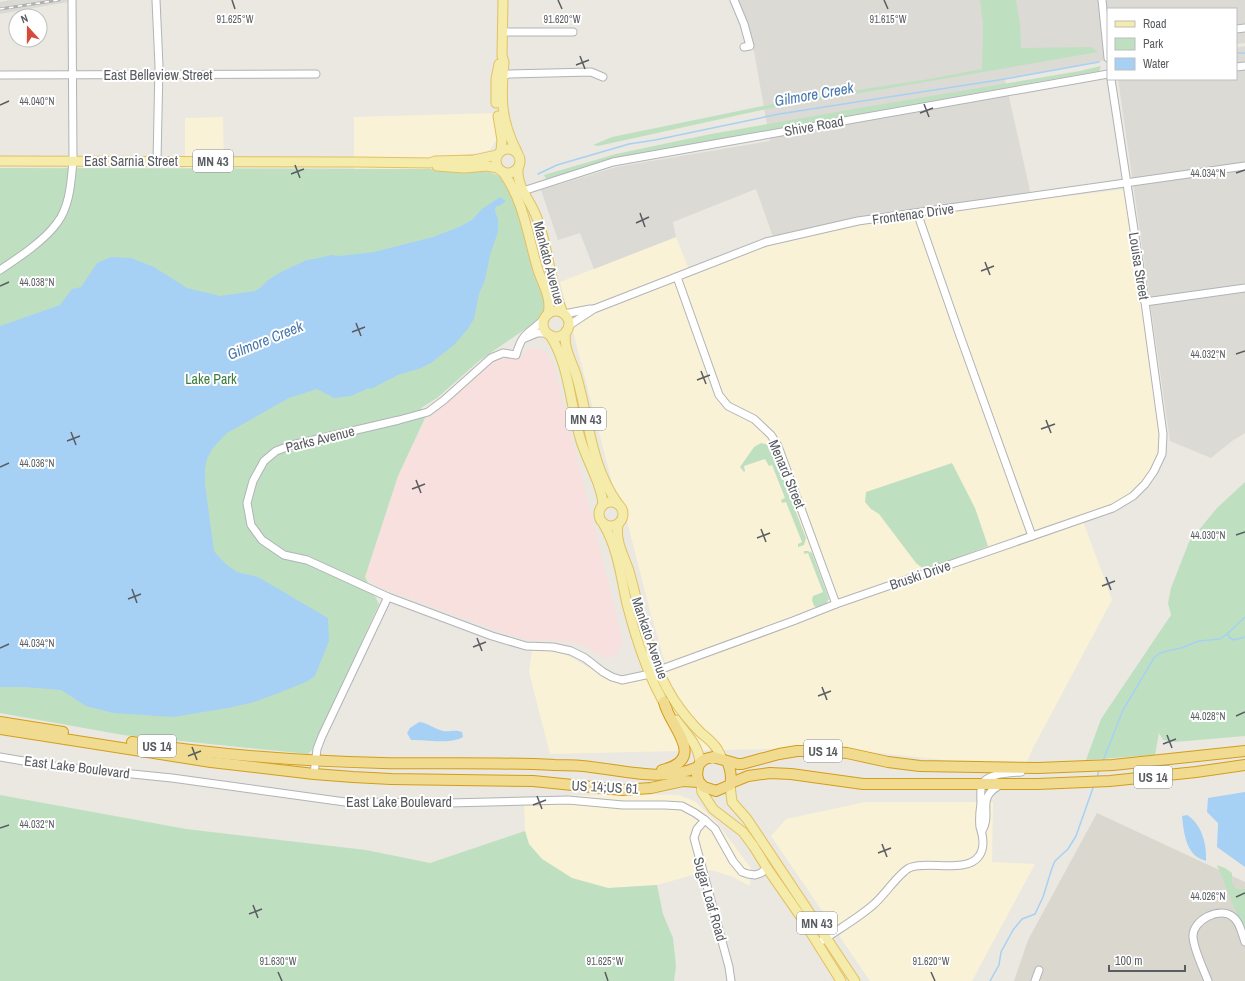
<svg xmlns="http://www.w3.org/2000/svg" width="1245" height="981" font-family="'Archivo Narrow',sans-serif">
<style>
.commercial{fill:#f9f2d6}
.industrial{fill:#dcdad5}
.education{fill:#dad7cf}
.medical{fill:#f7e0dd}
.green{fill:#bfe0c0}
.water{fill:#a6d1f5}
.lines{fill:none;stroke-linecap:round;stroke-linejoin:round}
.stream{stroke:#a6d1f5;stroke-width:1.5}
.minor-casing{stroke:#b1b3b7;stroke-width:9}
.major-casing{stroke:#e1c163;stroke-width:11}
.highway-casing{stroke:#d39d18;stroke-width:12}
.minor{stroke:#fff;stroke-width:7}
.major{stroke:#f5ebaa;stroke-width:9}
.highway{stroke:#f1db91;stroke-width:10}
.rail-casing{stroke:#afb0b0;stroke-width:3}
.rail{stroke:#fff;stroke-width:1.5;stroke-dasharray:4.5;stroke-linecap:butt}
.ticks{fill:none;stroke:#595c60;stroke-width:1.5}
.labels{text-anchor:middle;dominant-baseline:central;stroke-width:4;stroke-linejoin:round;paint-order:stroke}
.shield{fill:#fff;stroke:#8b8d90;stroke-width:1}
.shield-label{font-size:13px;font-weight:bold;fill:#595c60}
.street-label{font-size:14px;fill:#595c60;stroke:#fff}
.park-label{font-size:14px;fill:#3c7c40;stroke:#fff}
.water-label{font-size:15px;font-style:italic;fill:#4978ac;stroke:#fff}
.ticks-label{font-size:10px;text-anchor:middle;fill:#595c60;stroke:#fff;stroke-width:4;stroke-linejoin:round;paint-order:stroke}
</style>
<rect width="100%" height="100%" fill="#eae8e0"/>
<g class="commercial">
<path d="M495,113L498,132L496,141L490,150L479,153L460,155L447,169H354V117Z"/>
<path d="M223,117L224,168H185V118Z"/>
<path d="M1127,189L1160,407L1162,454L1133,496L1082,518L1112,600L1033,748L1027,762L943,760L844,749L806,748L550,754L529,672L532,649L560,651L616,683L667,670L650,611L628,525L621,501L615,494L560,282L676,237L690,272L766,242L858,221Z"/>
<path d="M634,794L679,795L696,802L717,823L751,868L750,886L733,877L711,870L657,885L608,888L572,878L542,859L529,844L525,831L524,800L560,799L559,796Z"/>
<path d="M865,802H993L992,862L1035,864L972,981H870L771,836L786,819Z"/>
</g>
<g class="industrial">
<path d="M10,0H68V2L0,14V2Z"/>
<path d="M738,0H1245V43L1236,44V9H1108V60L1005,79L1031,195L773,237L756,189L673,222L676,237L594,269L580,233L558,240L541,190L616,167L770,141L751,35Z"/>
<path d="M1245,46V433L1232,441L1211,458L1170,441L1118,79H1236V48Z"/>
</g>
<path class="education" d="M1097,813L1245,882V981H1014L1028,940Z"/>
<path class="medical" d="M540,348L546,352L553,362L623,642L618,652L611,658L602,657L586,647L573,642L526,640L496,630L379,587L365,577L398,476L425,420L439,410L487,367L497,360L507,357H520L529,349Z"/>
<g class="green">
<path d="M980,0H1016L1020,24L1021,48L1091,47L1098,52L914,84L771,108L598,146L593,145L612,137L787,101L929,79L982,69L983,25Z"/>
<path d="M1101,66L1099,71L795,125L614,160L546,179L544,175L616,154L711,134L865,107L1080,71Z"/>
<path d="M0,168L447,169L471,170L489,172L500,176L508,185L516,203L545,304L544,311L541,318L479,361L437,398L421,408L425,418L398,476L365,577L379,604L312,750L308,754L123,735L0,713Z"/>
<path d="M761,443L770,445L806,538L804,545L798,547V544L802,542L786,502L782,503L781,500L785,498L772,465L769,466L765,459L744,466L745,471L744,472L740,467L754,447Z"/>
<path d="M952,463L975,508L988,546L925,570L916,563L879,514L871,509L865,502L866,492Z"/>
<path d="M1245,482V736L1175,742L1163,740L1159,733L1155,755L1086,760L1101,719L1171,615L1168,603L1171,588L1189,542L1217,508Z"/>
<path d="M804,551H808L812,553L829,599L826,604L817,607L814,606L812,600L813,596L823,592L808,553L804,554Z"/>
<path d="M0,795L186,829L366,850L430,863L525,831L529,844L542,859L572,878L608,888L657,885L663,914L673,938L676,966L674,981H0Z"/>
<path d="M1217,865L1225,868L1232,873V883L1236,889H1245V934Z"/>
</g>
<g class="water">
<path d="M500,197L506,201L499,206H496L495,211L498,219V232L490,255L485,280L479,294L474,319L467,330L454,345L431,363L421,368L398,375L371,389L369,388L351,396L334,398L317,389L289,398L227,433L212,449L207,459L205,468V484L214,551L219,557L227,565L237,572L258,577L328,618L329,641L315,676L306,682L276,694L251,703L228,708L173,717L113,713L86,706L61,690L24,687H0V326L60,305L72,289L81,287L97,263L111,257L131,258L154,267L187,288L220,296L255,291L260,288L268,280L281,272L307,260L319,258L331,255L339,256L374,252L433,237L459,227L472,220L482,209Z"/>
<path d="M419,722C428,723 435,729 443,731C450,732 455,729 462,732L463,737C450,745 427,739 411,740L407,733L410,728Z"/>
<path d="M1245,792V867L1217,847L1218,823L1207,812L1208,798Z"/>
<path d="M1187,815C1202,824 1207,845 1206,861C1186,856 1184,834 1182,816Z"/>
</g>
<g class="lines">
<g class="stream">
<path d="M1236,53H1245"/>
<path d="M538,174L557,165L629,144L655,140L779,114L1005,79L1099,62"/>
<path d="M1227,634L1230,638L1234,640L1245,637"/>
<path d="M1103,761L1123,710L1154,658L1160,653L1167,651L1181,648L1199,641L1220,639L1227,634L1245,617"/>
<path d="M1097,778L1099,770"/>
<path d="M990,981L999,965L1001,952L1013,930L1022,919L1035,914L1043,897L1052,868L1055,861L1068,849L1076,836L1094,785"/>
</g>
<defs>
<g id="minor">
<path d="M156,0L159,66L157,161"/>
<path d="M734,0L744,24L750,46L744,47"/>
<path d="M1102,0L1108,58"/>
<path d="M1236,29L1245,28"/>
<path d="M502,32H573"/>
<path d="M1236,67L1245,66"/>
<path d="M0,75L316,74"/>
<path d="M503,76L509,74L591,72L603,77"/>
<path d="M523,191L613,162L1108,74"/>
<path d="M919,213L920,221L959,333L1032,536"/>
<path d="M0,270C18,258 44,241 57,223C70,206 71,182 73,161L72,0"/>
<path d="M677,277L719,395L728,406L754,419L771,435L778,446L836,604"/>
<path d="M1145,302L1245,288"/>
<path d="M564,314L590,309H593"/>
<path d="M544,319C528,335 523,331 516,355L503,353L491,358L444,400L428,412L399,420L292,445L276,451L264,461L253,481L247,503L251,525L262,540L284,555L307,560L388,597L492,636L526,646L553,647L571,651L585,658L603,672L612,677L622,680L650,674L654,675"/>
<path d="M568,326L594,309L766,242L858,221L1245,166"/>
<path d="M525,338L537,333H547"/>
<path d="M647,656L651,665L659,670L793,621L836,604L1113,508L1133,496L1145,484L1154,471L1162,454L1163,434L1145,302L1111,79"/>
<path d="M0,757L53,766L172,778L345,802L449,803L568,800L623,805H665L682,806L695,813L705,820L715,829L733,861L742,872L748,874L755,875L761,873L767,868"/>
<path d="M314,774L317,749L322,736L388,597"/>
<path d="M705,820L697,829L694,838L729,967L731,981"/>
<path d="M982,831C993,812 975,799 1000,785"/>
<path d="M823,940C839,929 858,918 873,905C884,896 898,874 909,868C926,860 967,874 979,856C985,848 983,836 980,827C979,820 980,810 981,803C981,797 980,790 982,785C986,773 1011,773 1021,772"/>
<path d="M1035,981L1039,970"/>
<path d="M1208,981C1203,968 1194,950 1193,937C1192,920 1220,906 1233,917C1240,922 1242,934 1245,942"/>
</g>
<g id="major">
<path d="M503,0L502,56L504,62C501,97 500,119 517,152"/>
<path d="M496,103V79L499,64"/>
<path d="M498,116L502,140L501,151"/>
<circle cx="508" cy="161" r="12"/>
<path d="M0,161L357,162L430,163L435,161L474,160L497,155"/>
<path d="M437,166L464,168L487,166L498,168"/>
<path d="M518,169C517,185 526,195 533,209C549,242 548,280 563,313"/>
<path d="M503,172C524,201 528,237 538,270C543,285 552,298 548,314"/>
<circle cx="556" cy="324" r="13"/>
<path d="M566,331C562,347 573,363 577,378C590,423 590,464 618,504"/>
<path d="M550,335C570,366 570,406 581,441C587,461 602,485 603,505"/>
<circle cx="611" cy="514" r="12"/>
<path d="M604,525C618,549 621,577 627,604C636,639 648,677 667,708"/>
<path d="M618,525C615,541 624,556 629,571C641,615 649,661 674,700C682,712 691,723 701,733C706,737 711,741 714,745C718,749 720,754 722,759"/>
<path d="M676,720C686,734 699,745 700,763"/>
<path d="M701,785L702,792L713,809L743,832L754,847L767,868L801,917L841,981"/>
<path d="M730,785L732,802L747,819L855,981"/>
</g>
<g id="highway">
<path d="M0,722L63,732"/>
<path d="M0,729L211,762L314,774L353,777L391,779L533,781L622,790L651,788L683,781L699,782"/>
<path d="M132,742C215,755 299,761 382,763C440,764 497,762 555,765C567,765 579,765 591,767C626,771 664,782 698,767"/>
<path d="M727,761C730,768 732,778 730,785L716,791L704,787L699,782L697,775L698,767L700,763L705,759L713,757L738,764H742L779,754L797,751H819L847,753L888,762L920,766L1038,768L1113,765L1245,751"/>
<path d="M662,770C709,759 669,726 664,702"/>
<path d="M731,783L748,776L770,773L791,774L863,784H1037L1110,781L1196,772L1245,765"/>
</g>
</defs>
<use href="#minor" class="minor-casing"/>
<use href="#major" class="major-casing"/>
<use href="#highway" class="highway-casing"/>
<use href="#minor" class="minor"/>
<use href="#major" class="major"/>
<use href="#highway" class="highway"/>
<defs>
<path id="rail" d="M0,9L59,0"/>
</defs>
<use href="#rail" class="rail-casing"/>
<use href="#rail" class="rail"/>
</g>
<path class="ticks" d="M232,0L235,9M558,0L562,9M884,0L888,9M580,56L585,69M576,65L589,60M924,104L929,117M0,105L9,101M920,113L933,108M295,165L300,178M1236,173L1245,170M291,174L304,169M640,213L645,227M636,223L649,217M985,262L990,275M981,271L994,266M0,286L9,282M356,323L361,336M352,332L365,327M1236,354L1245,351M701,371L706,384M697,380L710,375M1046,420L1051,433M1041,429L1055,424M71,432L76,445M67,441L80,436M0,467L9,463M416,480L421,493M412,489L425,484M761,529L766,542M1236,535L1245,532M757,538L770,533M1106,577L1111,590M1102,586L1115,581M132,589L137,603M128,599L141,594M477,638L482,651M473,647L486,642M0,648L9,644M822,687L827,700M818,696L831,691M1236,716L1245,712M1167,735L1172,748M1163,744L1176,739M192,747L197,760M188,756L201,751M537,796L542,809M533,805L546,800M0,828L9,825M882,844L887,857M878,853L891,848M1236,897L1245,893M253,905L258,918M249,914L262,909M278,972L282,981M605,972L608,981M931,972L935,981"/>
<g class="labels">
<g class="shield">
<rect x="193" y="150" width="40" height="22" rx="3"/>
<rect x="566" y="408" width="40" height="22" rx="3"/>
<rect x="138" y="735" width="38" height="22" rx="3"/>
<rect x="804" y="740" width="38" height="22" rx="3"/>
<rect x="1134" y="766" width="38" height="22" rx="3"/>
<rect x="797" y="912" width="40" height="22" rx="3"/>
</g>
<g class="shield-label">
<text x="213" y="161">MN 43</text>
<text x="586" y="419">MN 43</text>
<text x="157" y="746">US 14</text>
<text x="823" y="751">US 14</text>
<text x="1153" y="777">US 14</text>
<text x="817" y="923">MN 43</text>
</g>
<g class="street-label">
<text x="158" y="75">East Belleview Street</text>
<text transform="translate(814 126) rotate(-10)">Shive Road</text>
<text x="131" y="161">East Sarnia Street</text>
<text transform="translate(913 214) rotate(-8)">Frontenac Drive</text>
<text transform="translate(549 263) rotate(75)">Mankato Avenue</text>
<text transform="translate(1139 266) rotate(81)">Louisa Street</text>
<text transform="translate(320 439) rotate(-14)">Parks Avenue</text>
<text transform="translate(787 474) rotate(67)">Menard Street</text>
<text transform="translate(920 575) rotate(-19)">Bruski Drive</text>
<text transform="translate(650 638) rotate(71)">Mankato Avenue</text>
<text transform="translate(77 767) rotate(7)">East Lake Boulevard</text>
<text transform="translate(605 787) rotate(3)">US 14;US 61</text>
<text x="399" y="802">East Lake Boulevard</text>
<text transform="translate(710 899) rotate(74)">Sugar Loaf Road</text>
</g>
<g class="park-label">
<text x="211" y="379">Lake Park</text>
</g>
<g class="water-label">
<text transform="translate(814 94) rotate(-10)">Gilmore Creek</text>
<text transform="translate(265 340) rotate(-22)">Gilmore Creek</text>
</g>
</g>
<g class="ticks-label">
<text x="235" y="23">91.625°W</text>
<text x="562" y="23">91.620°W</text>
<text x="888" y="23">91.615°W</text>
<text x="37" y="105">44.040°N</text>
<text x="1208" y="177">44.034°N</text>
<text x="37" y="286">44.038°N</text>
<text x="1208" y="358">44.032°N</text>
<text x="37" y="467">44.036°N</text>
<text x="1208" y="539">44.030°N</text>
<text x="37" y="647">44.034°N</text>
<text x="1208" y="720">44.028°N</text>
<text x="37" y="828">44.032°N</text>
<text x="1208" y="900">44.026°N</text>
<text x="278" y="965">91.630°W</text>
<text x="605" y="965">91.625°W</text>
<text x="931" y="965">91.620°W</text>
</g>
<rect x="1107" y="8" width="130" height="72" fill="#ffffff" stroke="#bdbebf"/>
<rect x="1115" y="21" width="20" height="6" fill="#f5ebaa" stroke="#bdbebf"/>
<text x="1143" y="28" font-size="12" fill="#595c60">Road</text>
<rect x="1115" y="38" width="20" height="12" fill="#bfe0c0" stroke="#bdbebf"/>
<text x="1143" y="48" font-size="12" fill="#595c60">Park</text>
<rect x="1115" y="58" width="20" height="12" fill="#a6d1f5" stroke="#bdbebf"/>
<text x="1143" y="68" font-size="12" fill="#595c60">Water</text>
<g transform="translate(28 28) rotate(339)"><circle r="19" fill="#ffffff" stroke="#bdbebf"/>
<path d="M0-3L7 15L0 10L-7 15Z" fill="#d54b3b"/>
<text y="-6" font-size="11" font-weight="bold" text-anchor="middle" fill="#595c60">N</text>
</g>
<path d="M1109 965v6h76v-6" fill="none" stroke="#595c60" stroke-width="2"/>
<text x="1115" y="965" font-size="12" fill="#595c60" stroke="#ffffff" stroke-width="3" paint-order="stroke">100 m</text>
</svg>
